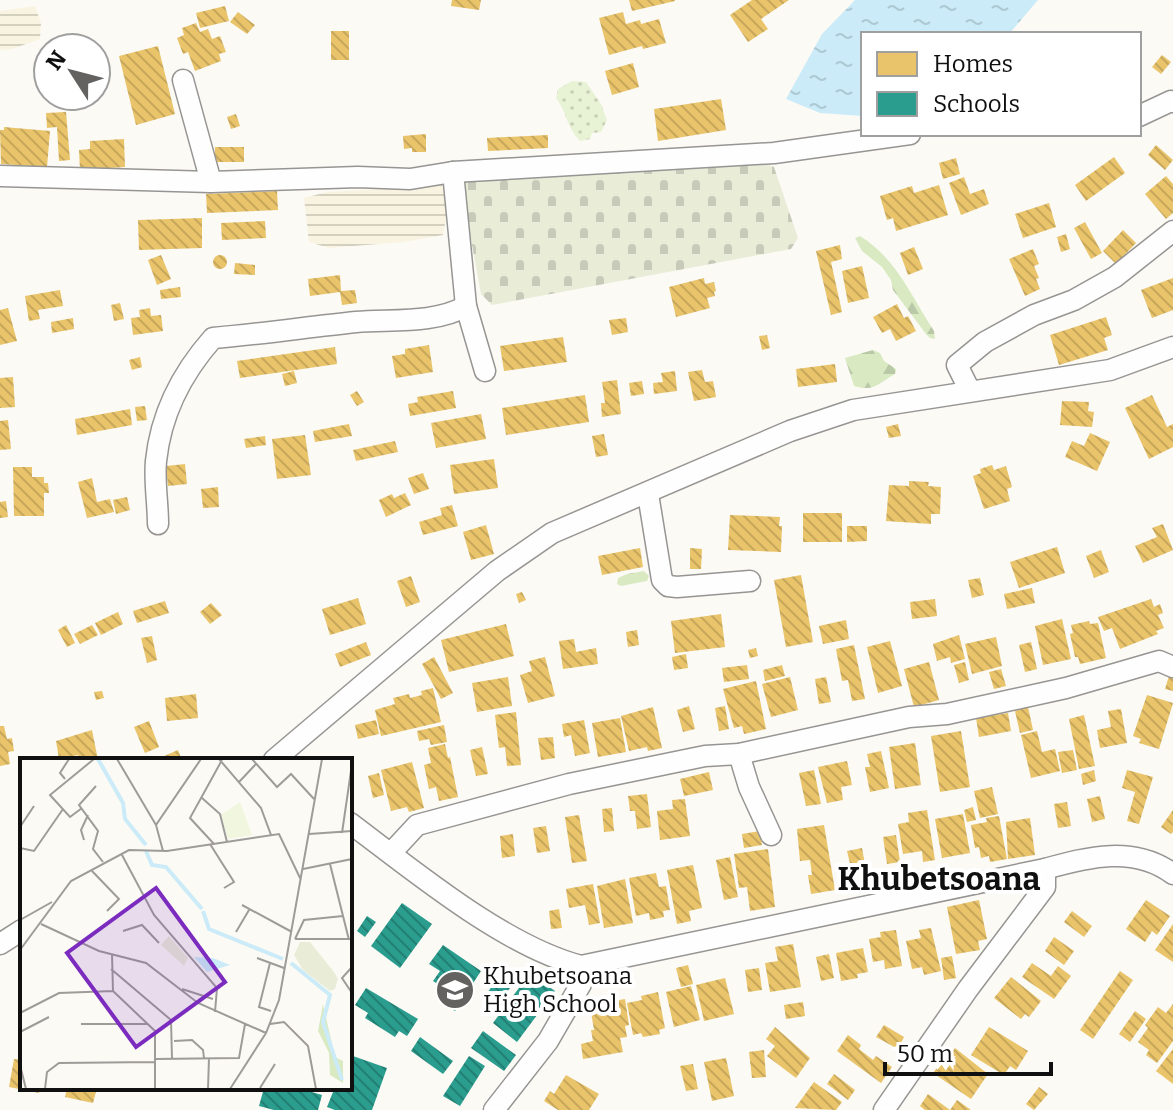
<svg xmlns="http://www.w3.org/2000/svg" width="1173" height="1110" font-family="Bitter,serif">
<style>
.farmland{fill:url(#farmland-rules)}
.grass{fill:url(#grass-dots)}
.forest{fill:url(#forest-firs)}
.cemetery{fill:url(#cemetery-stones)}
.water{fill:url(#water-ripples)}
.homes{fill:url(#homes-back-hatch)}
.schools{fill:url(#schools-back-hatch)}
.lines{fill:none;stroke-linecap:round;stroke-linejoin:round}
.minor-casing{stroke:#969593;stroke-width:23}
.minor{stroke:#fffefe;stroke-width:20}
.labels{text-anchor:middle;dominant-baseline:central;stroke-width:8;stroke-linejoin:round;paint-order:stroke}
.poi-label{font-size:24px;fill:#101010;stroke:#fff;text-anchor:start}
.district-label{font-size:32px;font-weight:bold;fill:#101010;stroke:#fff}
.inset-river{fill:none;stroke:#caebf7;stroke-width:4}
.inset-road{fill:none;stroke:#9e9c99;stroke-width:2}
.view{fill:#7b2cbf;fill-opacity:0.15;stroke:#7b2cbf;stroke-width:4}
.inset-edge{fill:none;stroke:#101010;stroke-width:4}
</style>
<defs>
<pattern id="farmland-rules" width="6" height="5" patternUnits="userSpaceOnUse" patternTransform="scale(2)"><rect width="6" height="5" fill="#f9f4e1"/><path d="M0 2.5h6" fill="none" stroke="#d4d0c0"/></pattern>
<pattern id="grass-dots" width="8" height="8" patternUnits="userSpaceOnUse" patternTransform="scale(2)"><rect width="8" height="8" fill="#e8f2d5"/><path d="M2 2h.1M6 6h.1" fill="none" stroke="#c6ceb6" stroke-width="1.8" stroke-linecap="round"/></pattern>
<pattern id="forest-firs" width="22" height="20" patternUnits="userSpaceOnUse" patternTransform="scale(2)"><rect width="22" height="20" fill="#d9eac2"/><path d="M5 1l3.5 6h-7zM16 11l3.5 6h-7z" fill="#b9c8a6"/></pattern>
<pattern id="cemetery-stones" width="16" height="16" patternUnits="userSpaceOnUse" patternTransform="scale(2)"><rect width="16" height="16" fill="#e9edd8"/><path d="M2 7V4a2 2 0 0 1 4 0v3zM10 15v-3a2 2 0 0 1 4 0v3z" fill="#c7cab8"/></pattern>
<pattern id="water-ripples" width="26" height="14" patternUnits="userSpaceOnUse" patternTransform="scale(2)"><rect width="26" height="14" fill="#caebf7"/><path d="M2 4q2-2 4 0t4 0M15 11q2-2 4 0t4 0" fill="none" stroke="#acc8d3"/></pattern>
<pattern id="homes-back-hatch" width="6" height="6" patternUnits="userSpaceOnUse" patternTransform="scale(2)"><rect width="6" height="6" fill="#e9c46a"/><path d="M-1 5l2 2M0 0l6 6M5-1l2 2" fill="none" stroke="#c7a75b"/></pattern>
<pattern id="schools-back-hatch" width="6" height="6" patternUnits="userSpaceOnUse" patternTransform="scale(2)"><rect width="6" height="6" fill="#2a9d8f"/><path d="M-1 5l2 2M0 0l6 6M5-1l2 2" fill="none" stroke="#237f73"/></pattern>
</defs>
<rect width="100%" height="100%" fill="#fcfaf5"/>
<g class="farmland">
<path d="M35,6L41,23L40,39L12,49L0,50V11Z"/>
<path d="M442,185L449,201L443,235L404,242L329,248L309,242L304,198L327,192Z"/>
</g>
<path class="grass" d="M572,81L586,82L601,104L607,120L601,132L592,133L590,139L580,141C566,126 567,112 556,98L558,89Z"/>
<g class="forest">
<path d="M860,236C897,259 911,296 934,331L935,339L930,338L926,334L893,290L891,280L882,267L862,251L855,238Z"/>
<path d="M873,350L880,353L884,361L896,369L895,374C877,384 875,392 854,386L845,358Z"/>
<path d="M644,571L649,576L647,581L621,586L617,584L618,578L627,574Z"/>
</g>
<path class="cemetery" d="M760,162L774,167L798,238L791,249L492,305L481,294L461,185L467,181Z"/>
<path class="water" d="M855,0H1038L1009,34H863V116L820,113L786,99L822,34Z"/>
<g class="homes">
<path d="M452,0H481L479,10L451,6Z"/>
<path d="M629,0H675V1L632,11Z"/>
<path d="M752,0H789L761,19L768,29L748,42L730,15Z"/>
<path d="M225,6L229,21L200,28L196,13Z"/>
<path d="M238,12L255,25L247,34L230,22Z"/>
<path d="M623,12L626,24L640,20L641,24L659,19L666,43L643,49L642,46L609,55L599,18Z"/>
<path d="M196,23L200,32L208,29L212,39L220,36L226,52L219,54L221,61L195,71L188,52L183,54L177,38L184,35L182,28Z"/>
<rect x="331" y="31" width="18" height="29"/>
<path d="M158,46L175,114L136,125L119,56Z"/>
<path d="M1162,55L1171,62L1161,74L1152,67Z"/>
<path d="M633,63L639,87L612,95L605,71Z"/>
<path d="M721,99L726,130L658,141L654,109Z"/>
<path d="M66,112L70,160L59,161L57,127L47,128L46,113Z"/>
<path d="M236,114L240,126L231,129L227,117Z"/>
<path d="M4,127L50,131L47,167L1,164L0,130H4Z"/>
<path d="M426,134V152H412V148L404,149L403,136Z"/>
<path d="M548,135V148L488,151L487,138Z"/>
<path d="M124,139L125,167L80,170L79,150L90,149V141Z"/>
<path d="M1156,145L1173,160L1165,170L1148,155Z"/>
<rect x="215" y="147" width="29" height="15"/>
<path d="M1114,157L1125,173L1086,201L1075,185Z"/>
<path d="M956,158L960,174L943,179L939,163Z"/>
<path d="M1166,176L1173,184V213L1166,219L1145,194Z"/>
<path d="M964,177L970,194L984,189L989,204L961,215L949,183Z"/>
<path d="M939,185L948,215L896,231L893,218L887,220L880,196L912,186L914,193Z"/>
<path d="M277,191L278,210L207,213L206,194Z"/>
<path d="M1049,203L1056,227L1023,238L1015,214Z"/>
<path d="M202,218V248L139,250L138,220Z"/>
<path d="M265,221L266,238L222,240L221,223Z"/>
<path d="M1085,222L1102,253L1091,259L1074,228Z"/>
<path d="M1123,230L1136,243L1116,264L1103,251Z"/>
<path d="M1066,234L1070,249L1061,252L1057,237Z"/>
<path d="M840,245L842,259L831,262L842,312L831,315L816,251Z"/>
<path d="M914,247L923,269L908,275L900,253Z"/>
<path d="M1033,249L1039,264L1034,266L1039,278L1036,279L1040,289L1025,296L1009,259Z"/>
<path d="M161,255L171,279L157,285L148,260Z"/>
<circle cx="220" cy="262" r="7"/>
<path d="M235,263L255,265V275L234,274Z"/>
<path d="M862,266L869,298L848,303L842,271Z"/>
<path d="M340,275L341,291L355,290L357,303L342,305L340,292L310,296L308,279Z"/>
<path d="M704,278L705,284L714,282L716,291L714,292L715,296L707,298L710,308L676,317L669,287Z"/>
<path d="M1173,278V310L1152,318L1141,290Z"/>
<path d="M180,287L181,297L161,299L160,290Z"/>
<path d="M60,290L63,306L38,310L40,319L29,321L25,296Z"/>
<path d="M120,303L124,319L114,321L111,305Z"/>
<path d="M897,304L904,318L908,316L916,331L896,341L890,329L882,333L873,317Z"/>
<path d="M8,308L17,341L0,345V310Z"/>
<path d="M150,308L151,316L161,315L163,331L133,335L131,318L140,317L139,310Z"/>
<path d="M1106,317L1112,335L1104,338L1108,350L1059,365L1050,335Z"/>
<path d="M73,318L74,329L52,333L51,322Z"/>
<path d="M626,318L628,332L612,335L609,320Z"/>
<path d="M767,335L770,348L762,350L759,336Z"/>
<path d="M563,337L567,362L504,371L500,346Z"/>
<path d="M429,345L433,372L396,378L392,356L405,354V349Z"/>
<path d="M335,347L337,364L240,378L237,361Z"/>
<path d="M140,357L142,367L132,370L129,360Z"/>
<path d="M835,364L837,382L798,387L796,369Z"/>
<path d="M702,370L705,382L713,381L716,397L694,401L688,372Z"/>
<path d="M294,371L297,383L285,386L282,374Z"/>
<path d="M675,371L677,391L654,394L653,383L663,382L661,373Z"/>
<path d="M13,377L15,407L0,408V378Z"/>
<path d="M617,380L621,414L602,417L601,403H605L602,382Z"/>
<path d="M642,381L644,394L631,396L629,383Z"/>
<path d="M357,391L364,402L357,406L350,395Z"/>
<path d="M453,391L456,408L410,416L408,404L418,402L417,397Z"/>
<path d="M585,395L589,422L506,435L502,408Z"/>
<path d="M1152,395L1167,427L1173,424V447L1149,459L1125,408Z"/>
<path d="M1062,401L1089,402L1088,411L1094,412L1092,427L1060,425Z"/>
<path d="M145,406L147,420L137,421L135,407Z"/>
<path d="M130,409L132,425L77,435L75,419Z"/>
<path d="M481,414L486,439L436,448L431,423Z"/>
<path d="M8,420L11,449L0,450V421Z"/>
<path d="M349,424L352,436L315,442L313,431Z"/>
<path d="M898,424L901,436L889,438L886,427Z"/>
<path d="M1090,433L1110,442L1097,471L1065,457L1072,441L1084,446Z"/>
<path d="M604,434L608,455L596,457L592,436Z"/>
<path d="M305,435L311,475L277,479L272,439Z"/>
<path d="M265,436L266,445L246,448L244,439Z"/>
<path d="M395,441L398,452L356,461L353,450Z"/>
<path d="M494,459L498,488L454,494L450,465Z"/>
<path d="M185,464L187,484L168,486L166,466Z"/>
<path d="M992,465L994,470L1006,466L1012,487L1007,489L1010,501L984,509L973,476L981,473L980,469Z"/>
<path d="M13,467H32V477H44V483H48L49,493H44V516H14Z"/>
<path d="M423,473L429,489L414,494L408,478Z"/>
<path d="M92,478L97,502L110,499L114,512L87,518L78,482Z"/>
<path d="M909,481L929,482L928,486L941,487L940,514H931V524L886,521L889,485L909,486Z"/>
<path d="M218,487L219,507L203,508L201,489Z"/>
<path d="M405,493L411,505L386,517L379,500L392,494L394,498Z"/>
<path d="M127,497L130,510L116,514L113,500Z"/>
<path d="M6,501L8,517L0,518V502Z"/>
<path d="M452,505L458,526L423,535L419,522L442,515L440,508Z"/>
<rect x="803" y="513" width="39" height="29"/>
<path d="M730,515L780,517L779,526H782L781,552L728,550Z"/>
<path d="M1163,524L1173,550L1143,563L1135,546L1157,537L1152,528Z"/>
<path d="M486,525L494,554L471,560L463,532Z"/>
<path d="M847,526H867V541L847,542Z"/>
<path d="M1057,547L1065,573L1019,588L1010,562Z"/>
<path d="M640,548L643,567L602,575L598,556Z"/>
<path d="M690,548L702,549L701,569H690Z"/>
<path d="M1101,550L1109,572L1094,578L1086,556Z"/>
<path d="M801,575L813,642L786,647L774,580Z"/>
<path d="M411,576L420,602L406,607L397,581Z"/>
<path d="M980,578L984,595L972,598L968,580Z"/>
<path d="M1032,588L1035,603L1007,609L1004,594Z"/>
<path d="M522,592L526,600L519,603L516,594Z"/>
<path d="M358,598L366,624L330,635L322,609Z"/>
<path d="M935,599L937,616L912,619L910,602Z"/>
<path d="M1151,599L1154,607L1160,604L1163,613L1158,615L1164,628L1156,631L1158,634L1120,649L1112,628L1104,631L1098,617Z"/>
<path d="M165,601L169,613L137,623L133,611Z"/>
<path d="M211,603L222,615L210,624L200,612Z"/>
<path d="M118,612L123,624L101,635L95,623Z"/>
<path d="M721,614L725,647L675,653L671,621Z"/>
<path d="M1062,619L1071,659L1043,665L1035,626Z"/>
<path d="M846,620L849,639L823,644L819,626Z"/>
<path d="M1089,621L1090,624L1098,623L1106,658L1080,664L1078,657H1075L1070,634L1073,633L1071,625Z"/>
<path d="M506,624L514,656L449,672L441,640Z"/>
<path d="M66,625L75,643L67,647L58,630Z"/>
<path d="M92,625L98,635L80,644L74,634Z"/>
<path d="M637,630L639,645L628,647L626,632Z"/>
<path d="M959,635L965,659L951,663L950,657L937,661L933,644Z"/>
<path d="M152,636L157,660L147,663L141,638Z"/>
<path d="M996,637L1002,666L972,674L965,644Z"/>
<path d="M574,639L576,652L596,648L598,664L563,669L559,641Z"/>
<path d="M890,641L902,686L878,693L867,647Z"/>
<path d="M366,642L371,655L340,667L335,654Z"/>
<path d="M1031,642L1037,669L1025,672L1019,645Z"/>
<path d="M854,645L865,699L852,701L848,680L842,681L836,649Z"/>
<path d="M756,648L758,656L750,658L748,650Z"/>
<path d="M686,654L688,668L674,670L672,657Z"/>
<path d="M434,657L453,693L441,699L422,664Z"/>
<path d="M545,657L555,696L528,703L520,675L532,671L529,661Z"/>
<path d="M929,662L939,700L914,707L904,669Z"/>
<path d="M965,662L969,680L959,683L954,665Z"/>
<path d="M747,665L749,679L724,682L722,668Z"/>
<path d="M782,665L785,676L765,681L763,670Z"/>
<path d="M1001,669L1006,686L994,689L989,672Z"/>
<path d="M1169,676L1173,678V691L1165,689Z"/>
<path d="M508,677L512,706L477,712L472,683Z"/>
<path d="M790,677L798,710L771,717L762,684Z"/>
<path d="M826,677L831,702L819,704L815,679Z"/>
<path d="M756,681L766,729L744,734L742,726L734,728L723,689Z"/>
<path d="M433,688L441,722L381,736L375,710L395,704L393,698L409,694L410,698L422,695L421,691Z"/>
<path d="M102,691L104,698L96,700L94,692Z"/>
<path d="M196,694L198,718L167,721L165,698Z"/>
<path d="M1147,695L1173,703L1159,749L1139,743L1141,739L1133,736Z"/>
<path d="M689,706L695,729L683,732L677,710Z"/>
<path d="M725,706L729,729L719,731L715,708Z"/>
<path d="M653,707L662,748L648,751L647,747L629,751L621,716Z"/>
<path d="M1028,707L1033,730L1020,733L1015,711Z"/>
<path d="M1121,709L1127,743L1100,748L1097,730L1111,727L1108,711Z"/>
<path d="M516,712L521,765L507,766L505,747L499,748L495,715Z"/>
<path d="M1008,713L1011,731L979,737L976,718Z"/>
<path d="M1084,715L1095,766L1079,769L1069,719Z"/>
<path d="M620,718L626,752L598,757L592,723Z"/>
<path d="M376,720L379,734L358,739L355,725Z"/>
<path d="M584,720L590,753L575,756L571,735L564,737L562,724Z"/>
<path d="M149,721L159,747L145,753L134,727Z"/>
<path d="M444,725L447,742L431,745L429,739L419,741L417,731Z"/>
<path d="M0,726H4L7,739L12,738L14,751L8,752L10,764L0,766Z"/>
<path d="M92,730L98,760H79L78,755L59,759L56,741Z"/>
<path d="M961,731L970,787L940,792L931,736Z"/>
<path d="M1037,731L1042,752L1055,749L1060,771L1031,778L1021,735Z"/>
<path d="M553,737L555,758L541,760L538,738Z"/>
<path d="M915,743L921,785L895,789L889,747Z"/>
<path d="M445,744L448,758L450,757L458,797L439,801L436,787L429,789L424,765L431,763L428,748Z"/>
<path d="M482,747L488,774L476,776L470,750Z"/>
<path d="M178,750L182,760H155Z"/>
<path d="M1073,750L1077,770L1062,773L1058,752Z"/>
<path d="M881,751L889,788L870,792L865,767H870L867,754Z"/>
<path d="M847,761L852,785L841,787L843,800L827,803L818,767Z"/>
<path d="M412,762L424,808L409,812L407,807L391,811L381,770Z"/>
<path d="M814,770L821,804L806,806L799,773Z"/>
<path d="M1094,770L1096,781L1083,785L1081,774Z"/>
<path d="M1127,770L1153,777L1139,824L1127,821L1135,792L1122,788Z"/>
<path d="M709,772L713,790L684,796L680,779Z"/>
<path d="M379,773L384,795L373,798L368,776Z"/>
<path d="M992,787L998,814L980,818L974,791Z"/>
<path d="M647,794L651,827L637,829L635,811H630L628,796Z"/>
<path d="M1100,796L1105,819L1092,822L1087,799Z"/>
<path d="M685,799L690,836L660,840L657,811L673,809L672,800Z"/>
<path d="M1067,802L1071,826L1058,828L1054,804Z"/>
<path d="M973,807L976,820L967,822L964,810Z"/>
<path d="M612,808L614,831L604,832L602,809Z"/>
<path d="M927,810L935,860L923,862L922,851L903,854L898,824L909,822L908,813Z"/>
<path d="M1173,810V832L1171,834L1161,827Z"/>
<path d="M963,814L970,853L942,858L935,819Z"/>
<path d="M579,815L587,861L572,863L565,817Z"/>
<path d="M999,816L1007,859L990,862L989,856L981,858L979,847L975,848L971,825L987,822L986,818Z"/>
<path d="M1030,818L1035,855L1008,859L1006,822Z"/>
<path d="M824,825L835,890L811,894L808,875H812L810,860L800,861L797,829Z"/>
<path d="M546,826L550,851L537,853L533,828Z"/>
<path d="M760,831L762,845L744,848L742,834Z"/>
<path d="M513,834L515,856L502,858L500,836Z"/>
<path d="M896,835L900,862L887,864L883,837Z"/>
<path d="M862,848L866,870L852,872L847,851Z"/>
<path d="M768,849L775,907L750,911L747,887L739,888L734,854Z"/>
<path d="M730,857L738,897L724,900L716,860Z"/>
<path d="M693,865L702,908L689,911L691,921L677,924L667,870Z"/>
<path d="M656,873L659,887L666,886L670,910L663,911L664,917L650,920L649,913L636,916L629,878Z"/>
<path d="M625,879L633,923L604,928L597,886Z"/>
<path d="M593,884L600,923L589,925L585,905L569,908L566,889Z"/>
<path d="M979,900L987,939L978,941L980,950L956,954L947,907Z"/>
<path d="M1146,900L1170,916L1157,935L1152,931L1145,942L1126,929Z"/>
<path d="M559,909L562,928L551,929L549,911Z"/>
<path d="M1072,911L1092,926L1084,937L1064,922Z"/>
<path d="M1173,924V962L1155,950Z"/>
<path d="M931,928L941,971L924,975L922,967L912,969L906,941L921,938L919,930Z"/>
<path d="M896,930L902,966L885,969L884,960L873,962L869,939L881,937L880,932Z"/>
<path d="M1054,937L1074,951L1064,965L1045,951Z"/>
<path d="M793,944L801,987L770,992L765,963L778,961L775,947Z"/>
<path d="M863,948L868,972L857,974L858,978L841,981L836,953Z"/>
<path d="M829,954L834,978L821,981L816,957Z"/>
<path d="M952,956L956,978L944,980L941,958Z"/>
<path d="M1032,963L1051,976L1058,966L1071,976L1054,999L1022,977Z"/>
<path d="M688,965L693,984L681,987L676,968Z"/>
<path d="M759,968L762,990L748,992L745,970Z"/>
<path d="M1120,971L1133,980L1093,1039L1080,1030Z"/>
<path d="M1011,977L1041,1001L1029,1017L1025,1014L1021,1019L994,998Z"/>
<path d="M725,978L734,1014L704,1021L696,985Z"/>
<path d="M691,986L700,1020L674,1027L666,992Z"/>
<path d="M658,992L665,1028L659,1030L660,1034L643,1037L641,1033L633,1035L627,1003L642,1000L641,996Z"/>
<path d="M625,999L629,1025L625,1026L627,1037L620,1038L623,1052L583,1059L581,1044L593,1041L591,1030H594L591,1012L603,1010L602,1003Z"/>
<path d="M803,1002L805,1016L786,1019L784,1005Z"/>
<path d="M1173,1004V1041L1157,1063L1146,1055L1149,1050L1138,1042L1148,1028L1145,1025L1158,1007L1166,1013Z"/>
<path d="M1135,1011L1146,1019L1130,1042L1119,1034Z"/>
<path d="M884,1025L904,1037L898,1049L876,1037Z"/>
<path d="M775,1027L810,1058L796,1078L767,1056L775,1046L766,1039Z"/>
<path d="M989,1027L1028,1051L1016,1070L1010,1066L1004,1075L971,1055Z"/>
<path d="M848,1035L861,1045L859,1049L873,1060L876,1056L892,1067L881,1083L837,1051Z"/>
<path d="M955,1048L988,1074L971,1099L933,1073L945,1057L947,1059Z"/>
<path d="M1173,1049V1084L1156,1071Z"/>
<path d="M764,1050L766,1077L752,1078L749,1052Z"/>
<path d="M726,1058L734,1096L712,1101L704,1062Z"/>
<path d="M14,1059L22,1060V1089L40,1088L39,1093L9,1087Z"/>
<path d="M693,1064L698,1089L686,1091L680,1066Z"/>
<path d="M834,1074L855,1090L848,1100L827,1084Z"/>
<path d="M566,1075L599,1094L589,1110H558L544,1101L550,1091L554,1094Z"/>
<path d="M814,1082L842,1102L836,1110L795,1108Z"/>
<path d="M1039,1087L1048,1094L1034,1110L1026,1104Z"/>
<path d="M67,1088H97L93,1103L65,1097Z"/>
<path d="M928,1094L950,1110L957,1100L971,1110H925L920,1106Z"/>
</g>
<g class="schools">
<path d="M402,903L432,924L400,968L371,946Z"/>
<path d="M367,916L376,922L365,937L357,931Z"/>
<path d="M443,945L481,971L455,1011L443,1003L450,992L433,981L440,971L429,964Z"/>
<path d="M530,973L555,991L517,1042L493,1023Z"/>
<path d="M497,979L510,988L495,1008L483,999Z"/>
<path d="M366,988L418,1019L407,1036L399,1031L395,1037L365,1018L368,1013L355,1005Z"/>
<path d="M483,1031L516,1055L504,1071L471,1048Z"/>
<path d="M420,1037L453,1061L443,1074L411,1051Z"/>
<path d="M350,1055L387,1068L372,1110H335L327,1107L333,1092L323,1088H350Z"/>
<path d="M469,1056L485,1066L460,1106L443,1096Z"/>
<path d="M264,1088H298L322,1095L318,1110H274L259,1106Z"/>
</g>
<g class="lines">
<defs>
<g id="minor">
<path d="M183,80L211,182"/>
<path d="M1139,116L1171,101L1173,102"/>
<path d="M453,172L466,306L485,371"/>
<path d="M0,176L211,182L358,177L410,179L453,172L774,153L910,134"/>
<path d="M970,391L957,365L985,342L1034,315L1074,300L1115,277L1173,231"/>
<path d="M648,494L662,580L668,586L677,587L750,581"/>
<path d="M158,524C158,503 154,481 156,461C161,413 182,373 213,338C261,334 308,327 356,322C391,319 435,324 466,306"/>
<path d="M739,754L749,787L771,835"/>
<path d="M274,760L497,571L552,533L790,431L853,410L1110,370L1173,347"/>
<path d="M350,823C414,871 504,946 581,966L1045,869C1088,857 1134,845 1173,874"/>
<path d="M391,853L417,825L569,784L705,756L739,754L909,717L947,714L1066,688L1159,661L1173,667"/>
<path d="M0,944L22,930"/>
<path d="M494,1110L548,1041L581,984V966"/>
<path d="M884,1110L968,989L1045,887V869"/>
</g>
</defs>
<use href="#minor" class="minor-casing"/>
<use href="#minor" class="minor"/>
</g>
<defs>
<symbol id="school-disc" viewBox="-11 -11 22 22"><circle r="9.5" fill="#636260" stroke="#fff"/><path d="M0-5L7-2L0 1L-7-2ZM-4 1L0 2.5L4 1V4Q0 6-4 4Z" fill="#fff"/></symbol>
</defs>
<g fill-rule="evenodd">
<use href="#school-disc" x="433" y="968" width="44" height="44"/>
</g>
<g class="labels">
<g class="poi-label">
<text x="483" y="976">Khubetsoana<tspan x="483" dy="28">High School</tspan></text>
</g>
<g class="district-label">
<text x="939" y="879">Khubetsoana</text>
</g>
</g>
<g transform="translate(20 758)">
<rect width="332" height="332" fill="#fcfaf5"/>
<path d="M303,246L315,299L323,303V325L310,317L309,295L298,273Z" fill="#d9eac2"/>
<path d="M149,178L168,200L164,208L141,187ZM280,184H290L314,214L318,221L315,231L310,233L283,212L274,197Z" fill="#e9edd8"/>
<path d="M220,44L232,77L208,81L201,57Z" fill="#f1f6de"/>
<path d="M174,199L193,200L210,207L187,214Z" fill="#caebf7"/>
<path class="inset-river" d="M78,1L103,45L105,61L126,87M126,93L132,107L146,109L182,151M183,153L189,171L263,201M271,205L310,237L303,264L322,322"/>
<path class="inset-road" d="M97,1L136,67M199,1L241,50L251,77M232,1L257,29L271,16L294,41M45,21L40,15L49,1M219,24L236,6M76,28L59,47L78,73L73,91L83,104M182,40L200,56L207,84M62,50L50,59L30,37L74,1M0,69L14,48M322,75L332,6M289,76L332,73M64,82L61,72L68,57M190,86L214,124L204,130M194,86L170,60L202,2M0,90L14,93L43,51M143,93L136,67L181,1M102,97L134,157L197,230L195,254M310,106L329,182M283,111L332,101M72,113L99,141L87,153M222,147L272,174M0,162L32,144M21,166L79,193L126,205L178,245L246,275M103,173L122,167L139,185M216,174L229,152M275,181L284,162L323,158M275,181H332M0,192L51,123L109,92L147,93L259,76L281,122M92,196L93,233L135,273V331M237,200L264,210M250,205L239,249L251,253M332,209L322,220L332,235M91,211L151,262L152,301M162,231L193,241M0,255L39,235L93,233M61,266H127M250,266L264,264L288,288L296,331M0,274L29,259M154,283L172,282L183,292L184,300M135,301L219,300L225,266M0,307L6,331M240,330L255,306M25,331L27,314L39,305L135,304M188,331L189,300M210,331L246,275L259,242L302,1"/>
<path class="view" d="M136,130L205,224L116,289L47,195Z"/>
<rect width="332" height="332" class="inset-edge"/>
</g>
<rect x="861" y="32" width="280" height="104" fill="#ffffff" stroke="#9f9f9f" stroke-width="2"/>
<rect x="877" y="52" width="40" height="24" fill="#e9c46a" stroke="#9f9f9f" stroke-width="2"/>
<text x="933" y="72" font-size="24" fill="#101010">Homes</text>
<rect x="877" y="92" width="40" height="24" fill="#2a9d8f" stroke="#9f9f9f" stroke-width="2"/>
<text x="933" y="112" font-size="24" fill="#101010">Schools</text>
<g transform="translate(72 72) rotate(306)"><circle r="38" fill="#ffffff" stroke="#9f9f9f" stroke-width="2"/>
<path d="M0-6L14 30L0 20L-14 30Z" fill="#636260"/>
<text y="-12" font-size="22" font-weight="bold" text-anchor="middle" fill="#101010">N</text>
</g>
<path d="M885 1062v12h166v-12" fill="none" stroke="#101010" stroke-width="4"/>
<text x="897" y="1062" font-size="24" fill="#101010" stroke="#ffffff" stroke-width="6" paint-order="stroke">50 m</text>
</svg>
